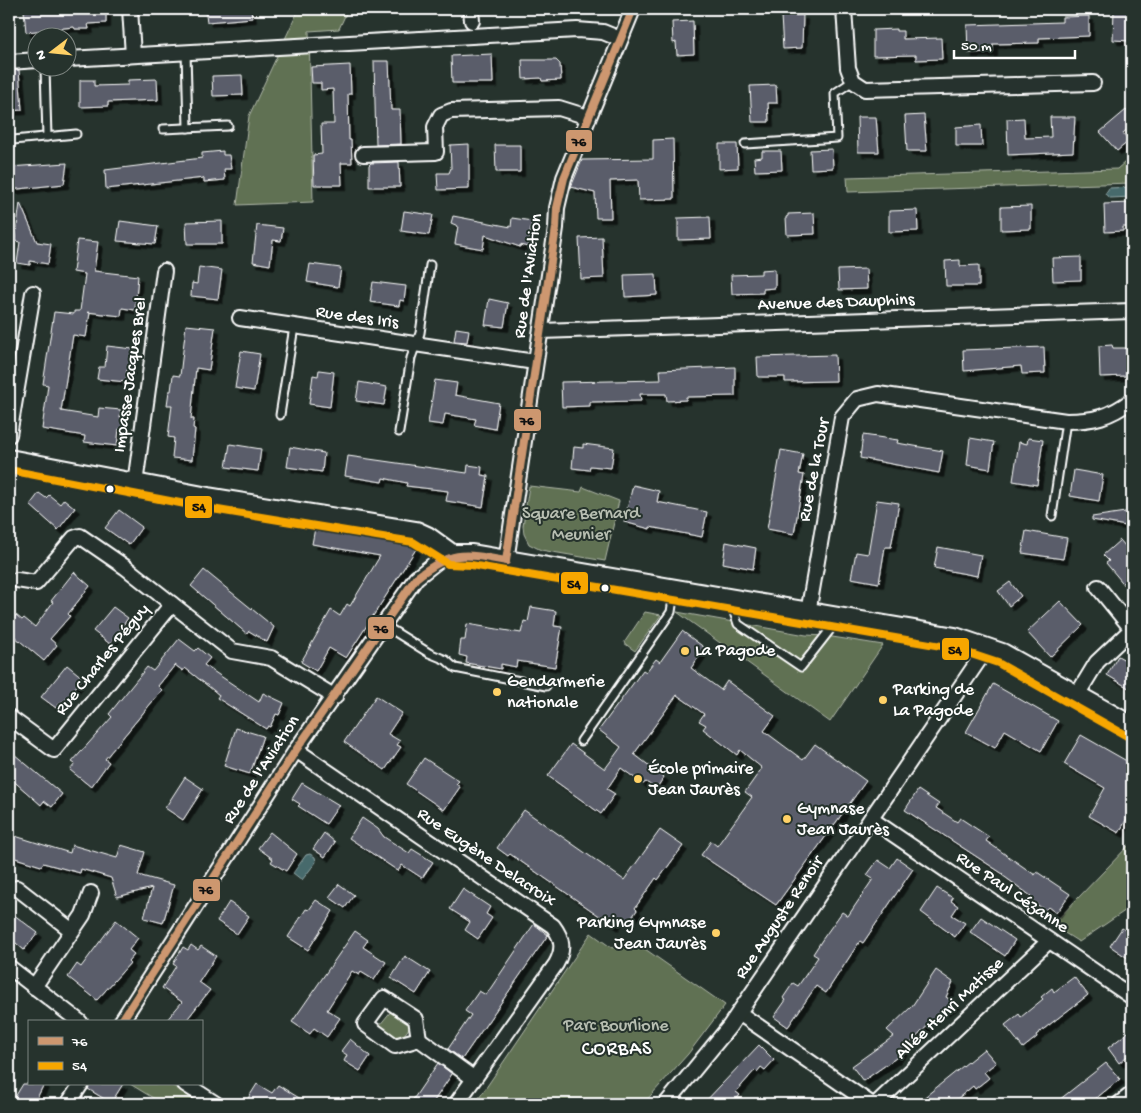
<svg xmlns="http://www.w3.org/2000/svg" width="1141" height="1113" font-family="'Gochi Hand',sans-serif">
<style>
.green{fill:#617153;stroke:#b0b8a9}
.water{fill:#476b6c;stroke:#91a6a7}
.building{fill:#5a5d6a;stroke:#fff;filter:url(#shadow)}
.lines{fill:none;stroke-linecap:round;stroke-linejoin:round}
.lane-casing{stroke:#fff;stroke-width:11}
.street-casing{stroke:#fff;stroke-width:18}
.secondary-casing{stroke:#fff;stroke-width:24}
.lane{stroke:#26332d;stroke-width:7}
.street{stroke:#26332d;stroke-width:14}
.secondary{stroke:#26332d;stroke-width:20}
.bus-1-casing{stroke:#26332d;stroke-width:11}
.bus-2-casing{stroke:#26332d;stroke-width:11}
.bus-1{stroke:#cd976f;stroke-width:8}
.bus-2{stroke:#f7a600;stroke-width:8}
.bus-dot{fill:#fff;stroke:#26332d;stroke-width:2}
.poi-dot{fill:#ffd166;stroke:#26332d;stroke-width:2}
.labels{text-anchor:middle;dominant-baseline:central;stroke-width:4;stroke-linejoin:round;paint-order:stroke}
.street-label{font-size:18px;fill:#fff;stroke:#26332d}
.park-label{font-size:18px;fill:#b8bfb2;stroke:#26332d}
.poi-label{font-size:18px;fill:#fff;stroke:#26332d;text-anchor:start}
.quarter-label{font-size:20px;letter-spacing:1px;fill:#fff;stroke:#26332d}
.line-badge{stroke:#26332d;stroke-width:2}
.pale-badge-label{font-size:14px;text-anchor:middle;font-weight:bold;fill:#111}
</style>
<defs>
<filter id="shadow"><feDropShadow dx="4.5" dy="4.5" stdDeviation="0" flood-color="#0009"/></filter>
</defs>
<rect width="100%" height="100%" fill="#26332d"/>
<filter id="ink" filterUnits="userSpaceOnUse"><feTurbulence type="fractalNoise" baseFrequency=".02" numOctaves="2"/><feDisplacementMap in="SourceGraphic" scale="10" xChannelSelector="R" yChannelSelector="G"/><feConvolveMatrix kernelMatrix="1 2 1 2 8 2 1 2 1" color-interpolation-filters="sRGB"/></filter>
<g filter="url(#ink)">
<g class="green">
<path d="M299,9H348L339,29L309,31L313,202L237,205L249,116Z"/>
<path d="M1132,156V183L848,192L847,177L1117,169Z"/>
<path d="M529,486L581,492L583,487L619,501L605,561L541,550L529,544L524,534L523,526Z"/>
<path d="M645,612L661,615L635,651L624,643Z"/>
<path d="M677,612L806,635L826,636L883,645L830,722Z"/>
<path d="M1132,842V906L1079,942L1052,925Z"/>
<path d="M591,933L612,948L635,942L725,1005L688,1054L643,1104H475Z"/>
<path d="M392,1010L410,1022V1027L401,1039L397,1040L379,1026Z"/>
<path d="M130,1084H170L201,1104H163Z"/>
</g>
<g class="water">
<path d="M1132,187V197L1110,198L1105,194L1109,188Z"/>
<path d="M310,854L315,857L316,862L302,880L293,873L306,855Z"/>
</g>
<g class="building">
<path d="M53,9H106V23L88,24L89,29H75L74,27L26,32L24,11Z"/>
<path d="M205,9H251L252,18L207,22Z"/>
<path d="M1114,9H1132V41L1113,40Z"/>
<path d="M803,15L802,48L783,49L781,16Z"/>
<path d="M1089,16V36L1039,38V43L993,44V52L968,53L967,25L1062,22V17Z"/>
<path d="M693,21L694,54L677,55L676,42L673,43L672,22Z"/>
<path d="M896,29V31H903V39L941,38L942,59L916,60V55L873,56V30Z"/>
<path d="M492,54L493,83H452L451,56Z"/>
<path d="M522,60H556L560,64L561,80L542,81L541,78L523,79Z"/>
<path d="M374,61H389L391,110H400L401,144L376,145Z"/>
<path d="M350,65L351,94H348L349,140H351L352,163H341L342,185H314L313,155L322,154L321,124H334L333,89L321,90V83H312L311,67Z"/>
<path d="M19,70L22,110L9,111V71Z"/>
<path d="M242,75L243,95L213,96L212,76Z"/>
<path d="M157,79L158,100L108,102V106L80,107V80H94V86L128,85V80Z"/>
<path d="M776,85L777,103H768L769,122H752L750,86Z"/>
<path d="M1126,110L1132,117V125L1123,133L1129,141L1117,151L1100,132Z"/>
<path d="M924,115L927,151H907L905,116Z"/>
<path d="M857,117H876L879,152H858Z"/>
<path d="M1050,117H1075L1073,152L1008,155L1007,119L1024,118L1025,138L1051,137Z"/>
<path d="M981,125L982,146H956V127Z"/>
<path d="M673,139L674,199L639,200L638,180L610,181L611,218H596L595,193L571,187L582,160L653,159V140Z"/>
<path d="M469,144V189L438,190L437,173H449L451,168L450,145Z"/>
<path d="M719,144H737L738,168L719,169Z"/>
<path d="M495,145H520V172H496Z"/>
<path d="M832,149L833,168L811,169L810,150Z"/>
<path d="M223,151V155H229L231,169H224L225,180L204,182V178L106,189L105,170L202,158V153Z"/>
<path d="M762,151H781L782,170L755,171L754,158L762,157Z"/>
<path d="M399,162L400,187H369V165L371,163Z"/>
<path d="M67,163L64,184L9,190V167Z"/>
<path d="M20,203L37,242L51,244L48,264L30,261V265L17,263L20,242L15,241Z"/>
<path d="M1132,203V227H1123V231L1105,232L1104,204Z"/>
<path d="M1031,206V229L1001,230V207Z"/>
<path d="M917,210L918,231L889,232V211Z"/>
<path d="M404,211L433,215L429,235L401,231Z"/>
<path d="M814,213L815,234L787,235L786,217L788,216V214Z"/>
<path d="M453,216L511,227L512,218L532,221L528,247L520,245V247L485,235L483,249L455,244L458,226L451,223Z"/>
<path d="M710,217L711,239L678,240V218Z"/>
<path d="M120,221L158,226L155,244L117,241Z"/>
<path d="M222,221V244H187L186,222Z"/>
<path d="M257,225L283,228L281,241L273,240L270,265L253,262Z"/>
<path d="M602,237L604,278L581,279L579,238Z"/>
<path d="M77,240L98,242L94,271L138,276L135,310L122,308L121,316L87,312L90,313L86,337L73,335L61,411L98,417L99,408L121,410L120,417H125L123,429H119L117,446L84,442L85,436L42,429L48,385L43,384L54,312L74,314V311H80L85,274L73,272Z"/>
<path d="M1081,257V280L1053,281L1052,258Z"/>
<path d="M960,260V266L979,265V286H946L945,261Z"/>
<path d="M310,264L341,268L338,287L307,282Z"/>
<path d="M199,267L222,270L218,299L191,296L192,283L197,284Z"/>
<path d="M775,269V288L763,289V293L732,294L731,275L761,274V270Z"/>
<path d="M866,269L867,289L839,290L838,270Z"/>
<path d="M656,274L657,295L625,297L624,275Z"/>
<path d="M373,282L406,286L404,301L400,300L399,306L370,302Z"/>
<path d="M489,299L508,303L504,327L485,325Z"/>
<path d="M186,325L215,328L209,370L196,368L191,419H194L193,428L195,429L192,460L172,458L174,438L168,437L172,405H167L169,391H171L173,375L180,376Z"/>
<path d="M456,328L469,330L467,342L454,341Z"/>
<path d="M1112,345L1113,348H1126V376L1100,377L1099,346Z"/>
<path d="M107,346L133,349L130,371L127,370L126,382L97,379L99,367H105Z"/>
<path d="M1044,347L1045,373L1022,374L1021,366L964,371L963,350Z"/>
<path d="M241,351L260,354L254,391L235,388Z"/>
<path d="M835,355L836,381L785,382V377H758L757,357Z"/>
<path d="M735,367V396L686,397V400L667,401L666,394H640L641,401L590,402V406L562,407L561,382L661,380L660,370Z"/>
<path d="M319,370L334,372L330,407L309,404L313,375L318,376Z"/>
<path d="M435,380L457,383L455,395L499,403L495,429L474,425L476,419L445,414L443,425L428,423Z"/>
<path d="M359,382L387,387L384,405L356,401Z"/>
<path d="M863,435L898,440L897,443L943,451L939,473L860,458Z"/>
<path d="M970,438L994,442L990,469L967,465Z"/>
<path d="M1028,438L1043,440L1037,485L1013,481L1019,442L1027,444Z"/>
<path d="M230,444L261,449L258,471L226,467Z"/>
<path d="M583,444L614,448L611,468L590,466L589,470L572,468L574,447L583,448Z"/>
<path d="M290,447L324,453L322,472L287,467Z"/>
<path d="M781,450L803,454L799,474L804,475L794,534L767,529Z"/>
<path d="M348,456L467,473L468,465L482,467L481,475L488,476L483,507L446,501L448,491L406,486L407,483L383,478L382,482L345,476Z"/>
<path d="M1074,470L1103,475L1099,501L1070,496Z"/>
<path d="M633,485L659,491L657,502L707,512L702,537L650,527V529L624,522Z"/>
<path d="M39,493L46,498L49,495L60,504L64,499L75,508L58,530L30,505Z"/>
<path d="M877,500L899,503L891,547H885L879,583L851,578L856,552L868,554Z"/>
<path d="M119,510L142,527L129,545L105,528Z"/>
<path d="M1132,511V521L1126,526L1092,520V517Z"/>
<path d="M315,528L418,546L346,658L329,648L316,671L301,662L331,610L340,616L347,604L350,606L380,556L312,544Z"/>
<path d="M1026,531L1067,538L1063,559L1022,553Z"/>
<path d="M1120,540L1132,554V594L1106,563L1109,561L1103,555Z"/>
<path d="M726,542L756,548L753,569L723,563Z"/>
<path d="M938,547L981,555L977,576L934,568Z"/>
<path d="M204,570L274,627L267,642L249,631L247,634L191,586Z"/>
<path d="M74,572L90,586L68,614L70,616L50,639L57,645L44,661L9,632V625L16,615L22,620L24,618L35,627L53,602L51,601Z"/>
<path d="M1010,582L1021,596L1009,606L998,591Z"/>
<path d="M1060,601L1083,625L1050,657L1027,632Z"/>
<path d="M113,607L128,618L110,644L93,631Z"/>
<path d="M531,607L556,611L554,626L562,627L555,667L517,661L516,667L501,664V669L466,663L467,657L459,655L461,640H465L467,624L521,633L524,621L528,622Z"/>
<path d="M682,631L705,648L691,668L721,690L727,681L775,716L764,731L803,760L815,744L866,781L776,905L701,855L711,841L717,846L752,797L745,792L762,768L740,750L737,755L703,729L706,725L699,721L704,714L677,695L634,754L664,777L656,789L646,782L643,784L621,768L607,789L615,794L601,814L548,776L571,744L605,769L621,747L599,730L643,670L646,672L656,659L660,662Z"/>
<path d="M179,639L195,651L198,648L210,658L204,665L259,702L263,693L284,703L279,715L276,714L270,727L268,726L266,729L217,698L219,695L213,690L185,668L183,671L175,665L158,686L162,690L105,759L109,762L91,787L70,770L75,764L72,762L112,717L109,714L147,667L153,671Z"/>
<path d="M1118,656L1132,664V690L1107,675Z"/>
<path d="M67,665L83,678L63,703L61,702L56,708L41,697Z"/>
<path d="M993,684L1058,721L1041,751L1005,730L995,748L966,732Z"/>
<path d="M376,696L402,713L388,734L400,741L397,745L401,747L385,770L344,742Z"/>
<path d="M236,728L263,736L250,774L224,766Z"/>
<path d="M1081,735L1132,764V809L1119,833L1089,816L1105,788L1064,764Z"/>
<path d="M14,754L62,794L52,807L44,801L41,805L9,777V762Z"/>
<path d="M424,758L459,781L456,784L460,787L444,810L406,784Z"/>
<path d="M185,777L203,789L183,820L165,808Z"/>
<path d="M302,783L339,805L326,824L298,806L300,804L292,799Z"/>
<path d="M918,790L939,804L936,808L957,822L960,818L989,837L986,841L1035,875L1037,872L1070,894L1056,913L1048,907L1045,910L1029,899L1031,896L1002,875L1003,874L905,810Z"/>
<path d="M524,810L624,880L660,830L683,846L658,880L656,878L635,908L637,910L626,926L618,920L614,926L510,854L508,856L497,848Z"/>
<path d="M362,818L378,829L384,837L409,853L412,849L433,862L422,878L402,865L398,871L349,838Z"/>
<path d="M270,832L297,854L286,871L271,862L273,859L258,848Z"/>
<path d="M324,833L335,842L325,857L313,849Z"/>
<path d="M15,836L70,853L72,845L117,858L121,845L145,852L138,875L174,885L163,923L144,918L152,888L117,897L111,878L81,869L80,873L43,863L41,866L9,856Z"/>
<path d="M897,858L913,869L863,943L860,941L826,993L816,986L788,1027L774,1017L786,1000L783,998L793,983L798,986L818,957L813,954L822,940L842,912L848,916L873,879L867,875L878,860L890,868Z"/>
<path d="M339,884L354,895L345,908L329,897Z"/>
<path d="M937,888L953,898L951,901L958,906L952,915L965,923L955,937L921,912Z"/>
<path d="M463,889L490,907L486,914L492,918L478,939L465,930L470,922L450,909Z"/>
<path d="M316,900L333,911L308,950L288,937L306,909L309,910Z"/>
<path d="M229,902L249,916L237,934L217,921Z"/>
<path d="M9,911L38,933L24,950L9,937Z"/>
<path d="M981,917L1015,940L1005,956L970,932Z"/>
<path d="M116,920L138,938L129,950L134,954L128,961L130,963L97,1000L68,977L77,964L81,967Z"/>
<path d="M534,924L548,935L462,1059L448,1049L471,1015L465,1011L479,991L486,995Z"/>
<path d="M1122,928L1132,934V961L1110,946Z"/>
<path d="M355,931L368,940L363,947L386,962L374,980L361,972L359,975L352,971L327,1010L340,1018L327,1037L314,1028L310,1034L292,1022Z"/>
<path d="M191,945L198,950L201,946L216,956L199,982L210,990L185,1022H165L182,1002L162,988L176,966L173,964L183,947L188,950Z"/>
<path d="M405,956L430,972L416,994L391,978Z"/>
<path d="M936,970L953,982L946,997L956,1004L940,1013L896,1058L863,1081L852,1066L894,1036L887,1030L912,1006Z"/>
<path d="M1074,977L1088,995L1036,1035L1037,1037L1023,1048L1005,1025L1019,1014L1021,1017L1043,999L1041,997L1052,988L1054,992Z"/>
<path d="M1132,1029V1052L1119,1063L1108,1048Z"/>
<path d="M350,1039L370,1056L360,1071L344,1061L347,1055L341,1051Z"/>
<path d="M759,1045L774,1060L765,1070L761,1067L757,1072L755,1070L736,1092L740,1095L732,1104H703Z"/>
<path d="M984,1049L996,1063L984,1072L989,1078L975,1089L973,1086L951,1104H916Z"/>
<path d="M438,1063L452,1074L432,1104H410Z"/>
<path d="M1106,1063L1120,1079L1089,1104H1054Z"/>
<path d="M23,1084H44L34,1104H26L15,1097Z"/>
<path d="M90,1084H123L111,1103L88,1089Z"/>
<path d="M257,1084L272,1093L278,1085L309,1104H254L247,1100Z"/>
</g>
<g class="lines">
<defs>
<g id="lane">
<path d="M186,52L188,128"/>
<path d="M45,68L47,137"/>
<path d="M163,129L228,126"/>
<path d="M13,140L76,134"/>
<path d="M745,144L837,138L835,93L853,81"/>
<path d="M280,415L294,327"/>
<path d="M399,432L411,358L420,333L430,265"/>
<path d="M1052,516L1066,421"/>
<path d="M730,601L738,624L801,667L837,621"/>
<path d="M384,625L429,653L446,660L455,668L546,686"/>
<path d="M581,741L671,612L674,592"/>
</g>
<g id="street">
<path d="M130,9L133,55"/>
<path d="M471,9L472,21"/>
<path d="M844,9L848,68L853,81L865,89L1093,83"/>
<path d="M68,59L577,30L603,32L620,39"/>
<path d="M9,62L38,60"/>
<path d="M363,154L436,152L435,127L441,115L451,111L559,108L588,117"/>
<path d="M240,318L535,362"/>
<path d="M541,331L1132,311"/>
<path d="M9,435L33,293"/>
<path d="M135,484L164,271"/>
<path d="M506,561L556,228L557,208L564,178L633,9"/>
<path d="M17,580L36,583L74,538L80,536L125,567L172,604"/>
<path d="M808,613L842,417L857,399L878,394L1066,421C1093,421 1110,417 1132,400"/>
<path d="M1077,695L1097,662L1132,629L1098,587"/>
<path d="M9,717L54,750L172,604L232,651L271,658L335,697"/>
<path d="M296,750L553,926C563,939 564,950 556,964L456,1104"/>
<path d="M871,819L1132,997"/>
<path d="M17,888L71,930"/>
<path d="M9,967L80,1022"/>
<path d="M34,987L83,915L91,893"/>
<path d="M384,998L416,1019L419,1039L395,1046L365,1024Z"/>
<path d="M739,1013L871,1104"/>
<path d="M121,1022L296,750L416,578L439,560L452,555"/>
<path d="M419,1039L473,1078"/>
<path d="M185,1084L216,1104"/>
<path d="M68,1104L81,1084"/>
<path d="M666,1104L729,1027L987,648"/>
<path d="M876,1104L1049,941"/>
<path d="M1119,1104L1132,1094"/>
</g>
<path id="secondary" d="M9,460L208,498L416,532L427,537L452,555H472L955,638L1002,654L1132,727"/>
</defs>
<use href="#lane" class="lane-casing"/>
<use href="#street" class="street-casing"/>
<use href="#secondary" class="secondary-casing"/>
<use href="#lane" class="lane"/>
<use href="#street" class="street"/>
<use href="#secondary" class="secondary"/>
<defs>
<g id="bus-1">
<path d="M506,561L556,228L557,208L564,178L633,9"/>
<path d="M121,1022L296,750L416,578C452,550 463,553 506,561"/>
</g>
<path id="bus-2" d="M9,470L206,508L413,542L448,564L471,565L953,648L998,663L1127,736"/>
</defs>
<use href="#bus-1" class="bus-1-casing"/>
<use href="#bus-2" class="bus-2-casing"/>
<use href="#bus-1" class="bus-1"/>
<use href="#bus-2" class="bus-2"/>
</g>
</g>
<g class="bus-dot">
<circle cx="110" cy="489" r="4.5"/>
<circle cx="605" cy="588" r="4.5"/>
</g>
<g class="poi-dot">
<circle cx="685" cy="651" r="5"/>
<circle cx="497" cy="692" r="5"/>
<circle cx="883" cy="700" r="5"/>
<circle cx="638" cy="779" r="5"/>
<circle cx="787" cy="819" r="5"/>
<circle cx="716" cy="933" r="5"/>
</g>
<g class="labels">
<g class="street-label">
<text transform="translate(529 276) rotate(-82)">Rue de l'Aviation</text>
<text transform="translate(836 303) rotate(-2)">Avenue des Dauphins</text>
<text transform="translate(357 318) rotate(8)">Rue des Iris</text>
<text transform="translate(131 375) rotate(-82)">Impasse Jacques Brel</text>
<text transform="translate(815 470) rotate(-79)">Rue de la Tour</text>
<text transform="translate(103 660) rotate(-51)">Rue Charles Péguy</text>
<text transform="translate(262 770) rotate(-57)">Rue de l'Aviation</text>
<text transform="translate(486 858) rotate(34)">Rue Eugène Delacroix</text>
<text transform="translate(1012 893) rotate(34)">Rue Paul Cézanne</text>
<text transform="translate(780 918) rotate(-56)">Rue Auguste Renoir</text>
<text transform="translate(950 1009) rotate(-43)">Allée Henri Matisse</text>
</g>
<g class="park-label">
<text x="581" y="514">Square Bernard<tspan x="581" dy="21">Meunier</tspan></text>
<text x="616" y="1026">Parc Bourlione</text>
</g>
<g class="poi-label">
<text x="695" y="651">La Pagode</text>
<text x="507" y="682">Gendarmerie<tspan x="507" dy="21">nationale</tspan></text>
<text x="893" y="690">Parking de<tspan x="893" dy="21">La Pagode</tspan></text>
<text x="648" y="769">École primaire<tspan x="648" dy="21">Jean Jaurès</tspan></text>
<text x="797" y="809">Gymnase<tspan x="797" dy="21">Jean Jaurès</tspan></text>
<text x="706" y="923" text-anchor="end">Parking Gymnase<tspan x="706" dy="21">Jean Jaurès</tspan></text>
</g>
<g class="quarter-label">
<text x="617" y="1050">CORBAS</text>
</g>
</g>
<g class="line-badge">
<rect x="565" y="129" width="28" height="24" rx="5" fill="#cd976f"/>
<rect x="513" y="408" width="29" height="24" rx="5" fill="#cd976f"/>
<rect x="184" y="495" width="29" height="24" rx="5" fill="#f7a600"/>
<rect x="560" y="571" width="29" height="24" rx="5" fill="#f7a600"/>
<rect x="367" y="616" width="28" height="24" rx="5" fill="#cd976f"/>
<rect x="941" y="637" width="29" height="24" rx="5" fill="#f7a600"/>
<rect x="192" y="878" width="29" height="24" rx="5" fill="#cd976f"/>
</g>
<g class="pale-badge-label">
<text x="579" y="146">76</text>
<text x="527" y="425">76</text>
<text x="199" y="511">54</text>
<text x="574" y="588">54</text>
<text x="381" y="633">76</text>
<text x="955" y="654">54</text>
<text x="206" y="894">76</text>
</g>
<rect width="1141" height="1113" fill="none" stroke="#26332d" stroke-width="30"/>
<rect x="15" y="15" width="1111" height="1083" fill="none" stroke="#fff" stroke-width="2" filter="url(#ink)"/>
<rect x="28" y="1020" width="175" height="65" fill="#26332d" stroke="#7d8581"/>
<rect x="38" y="1037" width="25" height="8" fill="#cd976f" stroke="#7d8581"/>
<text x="72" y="1046" font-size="15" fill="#ffffff">76</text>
<rect x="38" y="1062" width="25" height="8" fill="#f7a600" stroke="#7d8581"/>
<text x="72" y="1070" font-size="15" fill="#ffffff">54</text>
<g transform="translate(52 52) rotate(254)"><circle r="24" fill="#26332d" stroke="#7d8581"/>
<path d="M0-4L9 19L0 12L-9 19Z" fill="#ffd166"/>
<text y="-8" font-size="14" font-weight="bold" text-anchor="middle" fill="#ffffff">N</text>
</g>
<path d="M954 50v8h121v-8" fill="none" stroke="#ffffff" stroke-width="2.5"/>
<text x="961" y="50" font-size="15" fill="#ffffff" stroke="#26332d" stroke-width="4" paint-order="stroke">50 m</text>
</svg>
